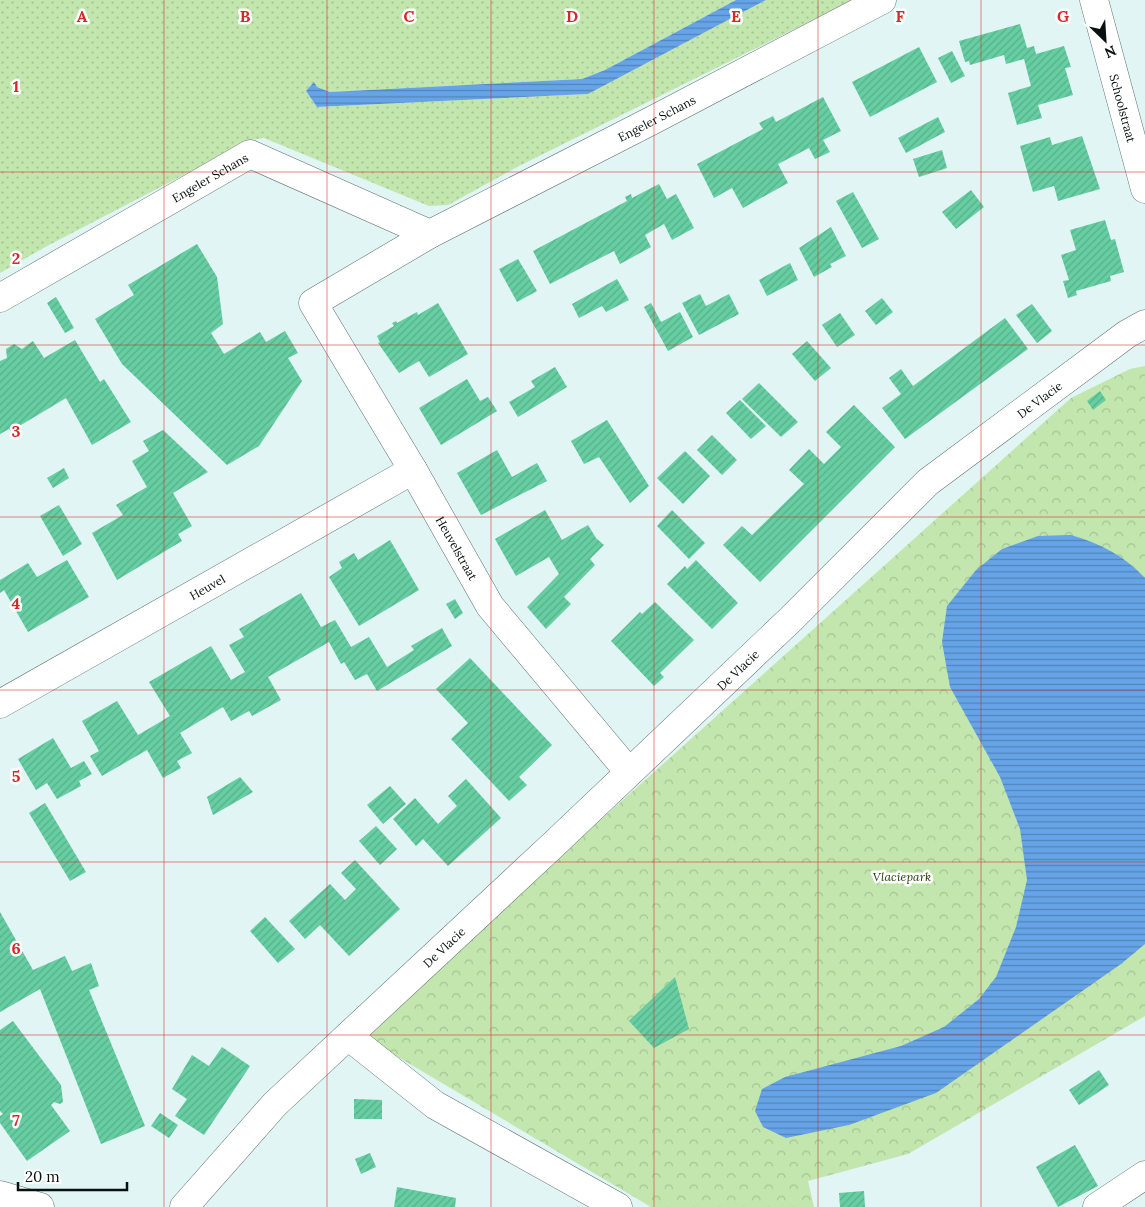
<svg xmlns="http://www.w3.org/2000/svg" width="1145" height="1207" font-family="Lora,serif">
<style>
.grass{fill:url(#grass-dots)}
.park{fill:url(#park-crowns)}
.water{fill:url(#water-rules)}
.building{fill:url(#building-hatch)}
.lines{fill:none;stroke-linecap:round;stroke-linejoin:round}
.minor-casing{stroke:#5f7271;stroke-width:29}
.tertiary-casing{stroke:#5f7271;stroke-width:29}
.minor{stroke:#fff;stroke-width:28}
.tertiary{stroke:#fff;stroke-width:28}
.grid{fill:none;stroke:#d62828;stroke-width:1;stroke-opacity:0.55}
.labels{text-anchor:middle;dominant-baseline:central;stroke-width:5;stroke-linejoin:round;paint-order:stroke}
.street-label{font-size:12px;fill:#091010;stroke:#fff}
.park-label{font-size:12px;font-style:italic;fill:#1f3e06;stroke:#fff}
.grid-label{font-size:16px;text-anchor:middle;font-weight:bold;fill:#d62828;stroke:#fff;stroke-width:5;stroke-linejoin:round;paint-order:stroke}
</style>
<defs>
<pattern id="grass-dots" width="8" height="8" patternUnits="userSpaceOnUse" patternTransform="scale(1.25)"><rect width="8" height="8" fill="#c2e6ae"/><path d="M2 2h.1M6 6h.1" fill="none" stroke="#a5c495" stroke-width="1.8" stroke-linecap="round"/></pattern>
<pattern id="park-crowns" width="20" height="18" patternUnits="userSpaceOnUse" patternTransform="scale(1.25)"><rect width="20" height="18" fill="#c2e6ae"/><path d="M2 6a3 3 0 1 1 6 0M12 15a3 3 0 1 1 6 0" fill="none" stroke="#a5c495"/></pattern>
<pattern id="water-rules" width="6" height="5" patternUnits="userSpaceOnUse" patternTransform="scale(1.25)"><rect width="6" height="5" fill="#66a4e7"/><path d="M0 2.5h6" fill="none" stroke="#5284ba"/></pattern>
<pattern id="building-hatch" width="6" height="6" patternUnits="userSpaceOnUse" patternTransform="scale(1.25)"><rect width="6" height="6" fill="#66cea2"/><path d="M-1 1l2-2M0 6l6-6M5 7l2-2" fill="none" stroke="#57b08a"/></pattern>
</defs>
<rect width="100%" height="100%" fill="#e0f5f4"/>
<path class="grass" d="M0,0H736L605,70L582,79L330,92L317,87L314,83L306,91L317,107L588,94L766,0H853L519,166L448,205L429,206L264,138L251,140L47,246L0,273Z"/>
<path class="park" d="M1145,366V1016L908,1154L808,1181L814,1207H651L361,1035L1071,398L1130,369Z"/>
<g class="water">
<path d="M736,0H766L588,94L317,107L306,91L314,82L317,87L330,92L582,79L605,70Z"/>
<path d="M1071,535C1099,543 1125,556 1145,578V944L1121,964L936,1093L849,1125L786,1138L763,1127L755,1111L762,1089L785,1077L901,1046L944,1027L979,999L996,977L1016,927L1027,880L1020,829L1000,777L950,687L942,642L947,606L976,570L1002,549L1038,536Z"/>
</g>
<g class="building">
<path d="M1020,24L1027,48L1034,46L1036,54L1064,46L1071,67L1065,68L1073,95L1038,105L1042,118L1017,125L1008,93L1031,86L1024,59L1006,64L1004,55L970,65L969,61L965,62L959,41Z"/>
<path d="M919,47L937,82L870,117L852,82Z"/>
<path d="M952,51L965,76L951,83L938,58Z"/>
<path d="M823,97L841,131L823,140L830,152L815,159L809,148L778,164L788,183L743,208L732,188L714,198L697,164L763,129L759,123L773,116L776,122Z"/>
<path d="M938,117L945,132L906,153L898,138Z"/>
<path d="M1082,136L1100,189L1058,201L1054,186L1033,192L1020,146L1050,137L1052,145Z"/>
<path d="M942,150L947,168L919,177L913,159Z"/>
<path d="M659,184L667,199L676,194L694,228L672,240L664,224L645,235L651,247L620,264L614,251L550,284L533,251L627,201L625,197L631,194L632,198Z"/>
<path d="M971,190L984,207L956,229L942,212Z"/>
<path d="M853,192L879,239L862,248L836,201Z"/>
<path d="M1105,220L1111,240L1115,239L1124,272L1110,276L1111,281L1076,291L1077,295L1068,298L1063,281L1069,280L1061,255L1076,250L1070,230Z"/>
<path d="M831,227L846,256L830,264L832,267L814,277L799,248Z"/>
<path d="M197,244L217,277L223,324L211,333L224,354L260,332L266,342L285,331L298,353L288,358L302,381L259,446L227,465L122,364L95,319L134,295L128,285Z"/>
<path d="M518,259L537,291L517,302L499,269Z"/>
<path d="M790,263L798,280L767,296L759,280Z"/>
<path d="M617,279L629,300L606,312L602,306L579,318L572,304Z"/>
<path d="M700,294L706,306L729,294L739,314L699,335L682,303Z"/>
<path d="M56,297L74,328L65,333L47,303Z"/>
<path d="M882,298L893,312L876,325L865,311Z"/>
<path d="M438,303L468,354L429,377L419,361L399,373L378,343L380,342L377,336L394,326L392,323L396,321L397,323L417,312L418,315Z"/>
<path d="M651,303L661,322L680,312L693,337L668,351L644,307Z"/>
<path d="M1032,304L1052,331L1037,343L1016,315Z"/>
<path d="M840,313L855,335L837,347L822,325Z"/>
<path d="M1005,318L1028,349L905,439L882,408L901,394L889,378L901,369L913,386Z"/>
<path d="M75,340L100,382L104,379L131,422L92,445L66,398L11,431L9,429L0,434V361L7,358L6,349L14,344L22,349L33,341L44,358Z"/>
<path d="M807,341L831,368L815,381L792,354Z"/>
<path d="M555,367L567,387L518,417L509,402L535,387L531,381Z"/>
<path d="M467,379L480,401L488,397L497,411L441,445L419,408Z"/>
<path d="M759,383L798,422L781,437L742,399Z"/>
<path d="M1100,391L1106,400L1093,410L1087,401Z"/>
<path d="M740,400L766,426L751,439L726,413Z"/>
<path d="M854,405L895,447L760,582L723,545L742,526L752,535L804,484L789,470L809,449L824,464L841,447L826,432Z"/>
<path d="M607,420L649,486L630,503L599,457L584,464L571,441Z"/>
<path d="M163,430L208,472L173,493L192,526L178,534L182,541L117,580L92,533L123,515L116,505L147,487L132,461L149,451L143,441Z"/>
<path d="M712,435L737,460L722,475L697,450Z"/>
<path d="M497,450L512,477L537,463L547,481L481,515L457,473Z"/>
<path d="M685,451L710,476L683,504L657,478Z"/>
<path d="M64,468L69,478L53,488L47,478Z"/>
<path d="M59,505L82,544L63,556L40,516Z"/>
<path d="M545,510L562,540L588,525L596,538L604,545L590,559L595,565L564,597L571,604L546,629L527,607L559,574L549,557L516,576L495,539Z"/>
<path d="M672,510L705,543L689,559L657,526Z"/>
<path d="M390,540L419,590L359,626L329,577L342,568L339,562L354,553L358,560Z"/>
<path d="M67,560L89,597L28,632L4,590L0,593V580L28,563L37,577Z"/>
<path d="M696,560L738,603L712,629L667,584L685,566L687,569Z"/>
<path d="M301,593L321,627L335,620L351,647L369,637L387,667L414,650L411,646L442,628L452,646L377,691L367,674L355,680L344,662L341,664L329,642L268,677L281,700L252,716L249,711L231,721L223,707L180,733L192,753L177,761L181,768L163,778L147,750L102,776L90,756L99,751L82,721L117,701L138,735L155,725L170,716L149,682L211,646L231,680L245,672L229,645L244,637L239,629Z"/>
<path d="M455,599L463,613L455,619L446,604Z"/>
<path d="M655,602L694,640L660,673L664,677L654,686L611,641L640,612L642,614Z"/>
<path d="M470,658L552,745L519,777L527,785L509,801L451,739L468,723L436,689Z"/>
<path d="M53,738L71,768L84,761L92,774L79,781L81,786L57,799L47,783L36,790L18,759Z"/>
<path d="M240,777L253,792L213,815L207,797Z"/>
<path d="M466,779L501,818L448,866L423,839L416,846L393,819L415,798L438,824L457,806L448,796Z"/>
<path d="M390,786L406,804L383,824L367,805Z"/>
<path d="M45,803L86,872L70,881L29,813Z"/>
<path d="M376,826L397,849L380,865L359,841Z"/>
<path d="M355,860L400,909L349,956L320,925L305,939L289,921L330,884L345,900L356,889L341,873Z"/>
<path d="M0,912L33,970L65,956L72,971L91,963L99,986L89,990L145,1126L101,1144L40,989L0,1012Z"/>
<path d="M265,917L295,949L278,963L250,931Z"/>
<path d="M675,977L689,1029L654,1048L629,1021Z"/>
<path d="M13,1021L61,1085L63,1102L60,1104L54,1102L51,1105L70,1131L27,1161L0,1123V1116L3,1114L0,1111V1030Z"/>
<path d="M222,1047L250,1066L204,1135L175,1116L187,1099L172,1089L192,1055L209,1066Z"/>
<path d="M1099,1070L1109,1085L1079,1105L1069,1090Z"/>
<path d="M354,1099L382,1100V1119H354Z"/>
<path d="M160,1113L178,1125L169,1138L151,1126Z"/>
<path d="M1075,1145L1098,1186L1058,1207L1036,1167Z"/>
<path d="M370,1153L376,1167L361,1174L355,1159Z"/>
<path d="M397,1187L456,1198L455,1207H394Z"/>
<path d="M864,1191L865,1207H840L839,1193Z"/>
</g>
<g class="lines">
<defs>
<g id="minor">
<path id="s1" d="M430,234L313,303L413,470L490,606L629,772"/>
<path id="s2" d="M0,298L250,154L430,234L651,121L882,0"/>
<path id="s3" d="M0,704L413,470"/>
<path d="M348,1036L435,1105L618,1207"/>
<path d="M0,1195L40,1207"/>
<path id="s4" d="M184,1207L275,1104L553,845L791,619L928,482L1127,334L1145,324"/>
<path d="M1097,1207L1145,1175"/>
</g>
<g id="tertiary">
<path id="s5" d="M1094,0L1145,189"/>
</g>
</defs>
<use href="#minor" class="minor-casing"/>
<use href="#tertiary" class="tertiary-casing"/>
<use href="#minor" class="minor"/>
<use href="#tertiary" class="tertiary"/>
</g>
<path class="grid" d="M164,0V1207M327,0V1207M491,0V1207M654,0V1207M818,0V1207M981,0V1207M0,172H1145M0,345H1145M0,517H1145M0,690H1145M0,862H1145M0,1035H1145"/>
<g class="labels">
<g class="street-label">
<text stroke="none"><textPath href="#s5" startOffset="112">Schoolstraat</textPath></text>
<text stroke="none"><textPath href="#s2" startOffset="740">Engeler Schans</textPath></text>
<text stroke="none"><textPath href="#s2" startOffset="242">Engeler Schans</textPath></text>
<text stroke="none"><textPath href="#s4" startOffset="1178">De Vlacie</textPath></text>
<text stroke="none"><textPath href="#s1" startOffset="420">Heuvelstraat</textPath></text>
<text stroke="none"><textPath href="#s3" startOffset="238">Heuvel</textPath></text>
<text stroke="none"><textPath href="#s4" startOffset="772">De Vlacie</textPath></text>
<text stroke="none"><textPath href="#s4" startOffset="368">De Vlacie</textPath></text>
</g>
<g class="park-label">
<text x="902" y="876">Vlaciepark</text>
</g>
</g>
<g class="grid-label">
<text x="82" y="22">A</text>
<text x="245" y="22">B</text>
<text x="409" y="22">C</text>
<text x="572" y="22">D</text>
<text x="736" y="22">E</text>
<text x="900" y="22">F</text>
<text x="1063" y="22">G</text>
<text x="16" y="92">1</text>
<text x="16" y="264">2</text>
<text x="16" y="437">3</text>
<text x="16" y="609">4</text>
<text x="16" y="782">5</text>
<text x="16" y="954">6</text>
<text x="16" y="1126">7</text>
</g>
<g transform="translate(1105 40) rotate(155)" stroke="#ffffff" stroke-width="4" paint-order="stroke">
<path d="M0-4L9 19L0 12L-9 19Z" fill="#091010"/>
<text y="-8" font-size="14" font-weight="bold" text-anchor="middle" fill="#091010">N</text>
</g>
<path d="M18 1182v8h109v-8" fill="none" stroke="#091010" stroke-width="2.5"/>
<text x="25" y="1182" font-size="15" fill="#091010" stroke="#ffffff" stroke-width="4" paint-order="stroke">20 m</text>
</svg>
